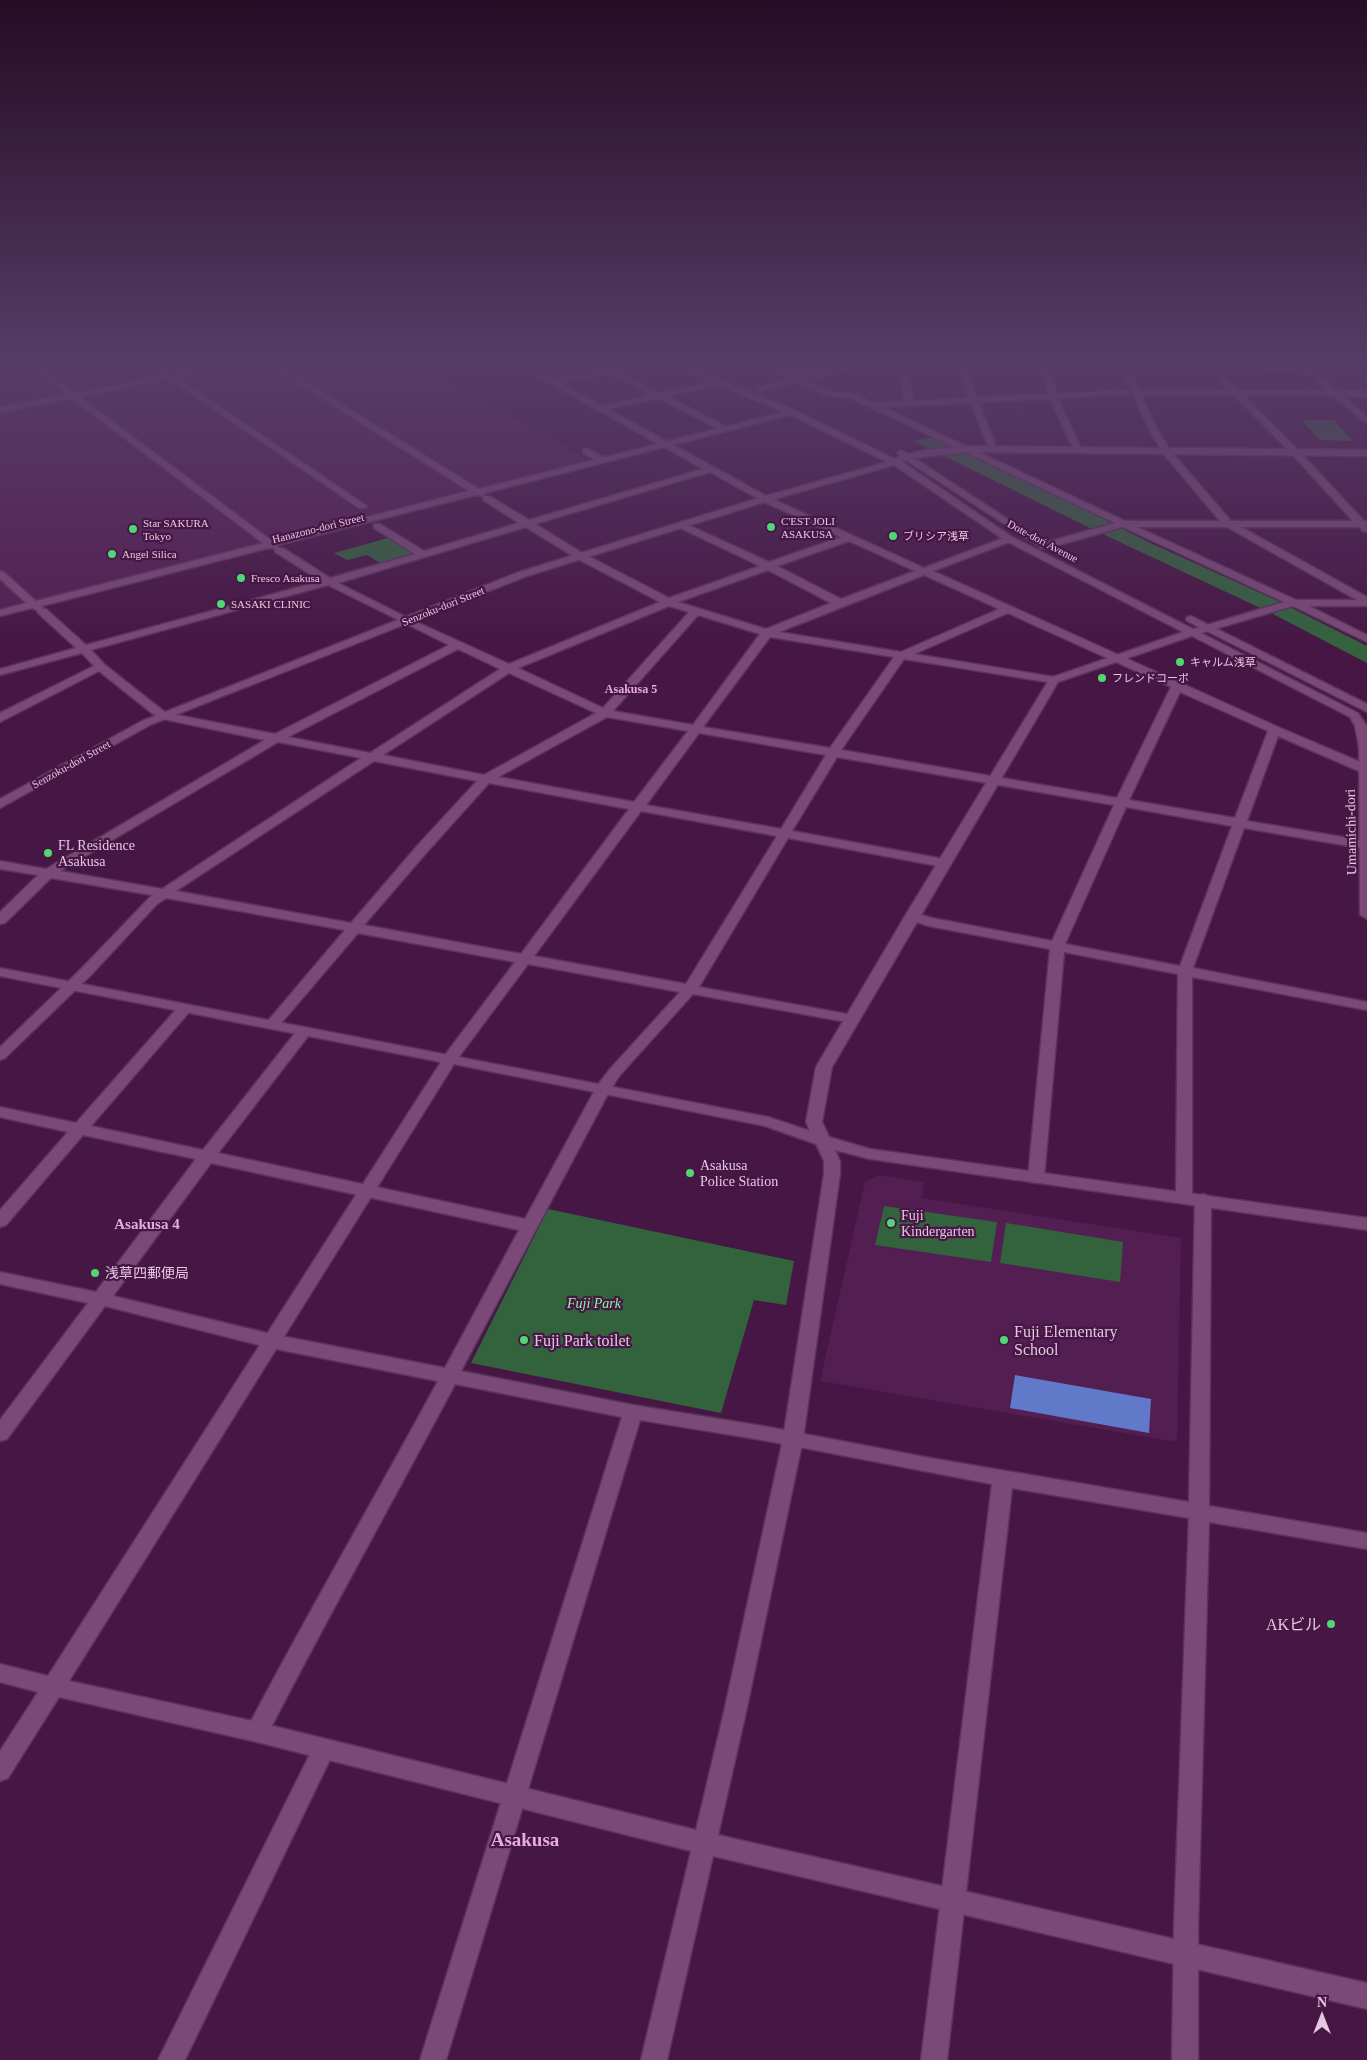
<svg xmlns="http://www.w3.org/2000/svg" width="1367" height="2060" font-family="'Times New Roman','Noto Sans JP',serif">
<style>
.built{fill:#531e52}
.green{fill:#33633d}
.water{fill:#607ac9}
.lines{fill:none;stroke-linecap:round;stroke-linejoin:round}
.street-casing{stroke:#5a345a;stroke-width:3}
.secondary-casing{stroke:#5a345a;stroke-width:3}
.street{fill:#7b4978;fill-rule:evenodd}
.secondary{fill:#7b4978;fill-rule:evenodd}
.poi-dot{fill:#51d674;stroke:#461644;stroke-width:2}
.labels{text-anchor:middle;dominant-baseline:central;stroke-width:4.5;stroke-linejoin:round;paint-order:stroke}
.far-poi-label{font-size:11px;fill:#e4c7e1;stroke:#461644;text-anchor:start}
.far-street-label{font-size:11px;fill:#e4c7e1;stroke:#461644}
.far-neighbourhood-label{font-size:12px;font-weight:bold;fill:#e6ace1;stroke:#461644}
.street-label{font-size:14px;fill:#e4c7e1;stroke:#461644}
.poi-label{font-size:14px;fill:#e4c7e1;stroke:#461644;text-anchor:start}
.park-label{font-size:14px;font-style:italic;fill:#8af7a0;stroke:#461644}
.neighbourhood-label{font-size:15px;font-weight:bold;fill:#e6ace1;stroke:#461644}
.near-poi-label{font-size:16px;fill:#e4c7e1;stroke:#461644;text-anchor:start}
.near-quarter-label{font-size:19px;font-weight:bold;fill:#e6ace1;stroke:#461644}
</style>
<rect width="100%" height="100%" fill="#461644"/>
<g class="built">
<path d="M0,363H410L591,460L0,611Z"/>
<path d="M880,1175L924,1182L922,1198L1181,1238L1177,1442L820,1381L865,1182Z"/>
</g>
<g class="green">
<path d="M767,363H854L797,375Z"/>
<path d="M1253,363H1291L1300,371L1264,373Z"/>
<path d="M1302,420H1334L1353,441L1319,440Z"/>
<path d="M933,437L1053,493L1148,542L1276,600L1367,646V663L1273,614L1090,528L914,441Z"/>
<path d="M388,538L415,554L382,564L367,555L347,560L334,553Z"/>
<path d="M884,1206L997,1222L991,1262L875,1245Z"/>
<path d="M548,1209L794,1261L786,1305L754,1300L721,1413L471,1363Z"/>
<path d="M1006,1223L1123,1242L1120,1282L1000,1263Z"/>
</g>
<path class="water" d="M1015,1375L1151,1399L1149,1433L1010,1408Z"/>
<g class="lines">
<defs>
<g id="street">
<path d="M146,363H155L367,506L365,508H359Z"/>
<path d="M514,363H523L554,380L603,370L591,363C600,363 607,368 614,368C628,367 640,363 654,363L653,365L618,372L660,393L725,380V384L667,396L727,427L728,429L724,432L658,398L608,409L768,497L924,568L1006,537H1012V541L933,571L1278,727L1367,765V772H1361L1278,736L1247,821L1366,841L1367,849L1244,828L1193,968L1367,1002V1010L1192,977V1197L1190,1201L1184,1203L1178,1201L1176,1197L1178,974L1064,952L1044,1178L1042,1182L1036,1183L1030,1182L1028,1178L1050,949L929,926L907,919L905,916L912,912L932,918L1052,941L1114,805L837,757L792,831L944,859L951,863L944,867L788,838L699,987L852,1015L857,1016L859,1019L857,1022L852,1023L693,994L620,1075L610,1090L461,1371L633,1405L768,1427L930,1458L1189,1502L1195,1200L1197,1196L1203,1194L1209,1196L1211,1200L1209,1506L1367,1533V1549L1209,1522L1198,1926V2060H1172L1174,1926L1189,1518L1012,1488L947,2060H921L992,1484L768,1441L640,1420L446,2060H420L622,1417L455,1384C392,1503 326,1620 265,1739L257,1742L249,1739L246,1732L249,1725C310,1609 376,1496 438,1381L271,1348L105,1306L7,1439L0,1441V1420L88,1303L0,1284V1272L96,1292L196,1159L83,1135L6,1225L0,1227V1210L68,1132L0,1117V1107L76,1123L180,1005H190L192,1008L190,1011L91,1126L203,1150L299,1028H309L312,1031L218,1153L525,1219L597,1086L610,1069L680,992L528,964L455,1062H445L442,1059L515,962L358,933L277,1028H267L265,1025L267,1022L345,930L166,898L157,904L92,974L5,1058L0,1060V1047L82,968L152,895L51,878L5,923L0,924V912L38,875L0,869V861L46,869L265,740L158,718L99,671L0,722V713L94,666L82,653L0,675V669L76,648L38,613L37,611L38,609H46L86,645L321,581L275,552V548H283L330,578L415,554L374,528V524H380L424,551L519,523L483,500V496H489L529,520L703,469ZM609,374L651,395L602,406L561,383ZM710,472L762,501L841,537L769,562L684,523H678V527L760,566L669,598L584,554L535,524ZM526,527L576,558L660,602L509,664L410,619L338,583ZM849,541L915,571L841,599L777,566ZM768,570L831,603L766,629L678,602ZM924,575L999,609L901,652L779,632ZM328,585L449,645L275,734L166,713L105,665L91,650ZM669,606L689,612L603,708L518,668ZM1008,613L1171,687L1117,798L841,750L904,659L1054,683L1058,682L1060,680L1054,677L914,654ZM698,615L760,634L693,725L613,711ZM770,637L894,657L830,748L703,727ZM458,649L500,669L370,753L288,737ZM509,673L596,713L484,775L383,755ZM1180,692L1268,731L1235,818L1129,800ZM607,717L688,731L634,802L498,777ZM699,733L826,755L781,829L646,805ZM278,742L361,758L162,889L60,871ZM374,761L477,781L417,846L351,923L176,891ZM489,783L629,809L521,954L364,925L427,852ZM1126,807L1232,826L1180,966L1065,944ZM641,811L777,836L686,984L534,956ZM211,1163L519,1230L445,1368L271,1334L113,1296Z"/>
<path d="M756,363C773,361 786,377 799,376C825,374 849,363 876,363L872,365L805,380L830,391L855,394L874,403L904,401L898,363H906L913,401L969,398L956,363H964L977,397L1048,394L1041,363H1049L1057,393L1137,390H1229L1202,363H1210L1238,390L1328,391L1296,363H1304L1338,391H1367V397L1343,396L1367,417V424L1333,396L1243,395L1298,450L1364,521H1367V532L1363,531L1359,527H1241L1367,597V606H1309L1367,635V642L1293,606L1198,634H1190L1189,632L1190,630L1284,602L1123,527L1048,548H1040V544L1115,523L850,398L825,395L796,382L758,392V388L789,379ZM1137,394L1234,395L1292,454L1353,521H1231L1169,449H1163V453L1220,521H1125L883,407L971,403L989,449L993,452L997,449L979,402L1050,399L1074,450L1078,453L1082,450L1058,398ZM1137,527H1227L1357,600H1296Z"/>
<path d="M586,448L605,458L607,460L605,462H599L583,453V449Z"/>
<path d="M324,1739L332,1742L335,1749L185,2060H158L316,1742Z"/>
</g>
<g id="secondary">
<path d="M26,363H35L75,393L225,363H239L235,365L80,397L272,541L469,491L266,363H275L479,489L783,412L673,365L672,363H682L794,410L895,459L900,456L897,453L901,450L908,454L930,449L968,446L1160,448L1148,427L1119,363H1127L1156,427L1169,448L1367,450V456L968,452L914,458L1040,540V544L1037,545L906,460L902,462L1012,537L1358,713L1367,726V919L1360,915L1359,748L1355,726L1350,717L1192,636L1058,682L832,1067L822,1122L829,1137L870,1149L1367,1218V1230L870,1159L835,1150L840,1161V1174L803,1439L746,1712L718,1835L1367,1983V2009L713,1856L667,2060H641L691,1851L257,1742L59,1697L8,1778L0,1781V1751L38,1692L0,1682V1664L48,1676L441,1062L0,976V968L768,1117L810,1131L806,1122L816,1067L905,916L1050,678L1183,632L1006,541L894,465L768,501L527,576L150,725L0,808V799L142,721L519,572L762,497L887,462L790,415L485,493L484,496L476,495L278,545V549L269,548L42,606L43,608L42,610L38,611L32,608L0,616V610L26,603L0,579V571L4,572L36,601L263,543L71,398L0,413V407L66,394ZM454,1064L765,1126L816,1144L824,1161V1174L783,1439L724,1712L696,1830L257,1722L69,1681Z"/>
<path d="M1191,616L1367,704V712L1187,621L1186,619L1187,617Z"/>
</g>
</defs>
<use href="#street" class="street-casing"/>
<use href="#secondary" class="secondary-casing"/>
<use href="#street" class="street"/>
<use href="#secondary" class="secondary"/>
</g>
<linearGradient id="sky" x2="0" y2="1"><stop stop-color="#260c25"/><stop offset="0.56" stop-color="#573c67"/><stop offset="1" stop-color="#573c67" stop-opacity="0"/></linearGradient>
<rect width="1367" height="651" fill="url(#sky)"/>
<g class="poi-dot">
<circle cx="771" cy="527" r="5"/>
<circle cx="133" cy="529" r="5"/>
<circle cx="893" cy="536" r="5"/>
<circle cx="112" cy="554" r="5"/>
<circle cx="241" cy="578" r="5"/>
<circle cx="221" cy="604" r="5"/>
<circle cx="1180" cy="662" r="5"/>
<circle cx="1102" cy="678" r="5"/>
<circle cx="48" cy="853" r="5"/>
<circle cx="690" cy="1173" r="5"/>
<circle cx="891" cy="1223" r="5"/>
<circle cx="95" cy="1273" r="5"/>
<circle cx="524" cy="1340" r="5"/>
<circle cx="1004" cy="1340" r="5"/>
<circle cx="1331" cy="1624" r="5"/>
</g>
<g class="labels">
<g class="far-poi-label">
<text x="781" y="521">C'EST JOLI<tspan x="781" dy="13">ASAKUSA</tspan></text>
<text x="143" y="523">Star SAKURA<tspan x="143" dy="13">Tokyo</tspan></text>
<text x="903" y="536">ブリシア浅草</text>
<text x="122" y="554">Angel Silica</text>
<text x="251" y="578">Fresco Asakusa</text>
<text x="231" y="604">SASAKI CLINIC</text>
<text x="1190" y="662">キャルム浅草</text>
<text x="1112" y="678">フレンドコーポ</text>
</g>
<g class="far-street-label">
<text transform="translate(318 528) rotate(-14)">Hanazono-dori Street</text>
<text transform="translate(1043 541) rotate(28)">Dote-dori Avenue</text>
<text transform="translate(443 606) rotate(-22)">Senzoku-dori Street</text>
<text transform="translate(71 764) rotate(-29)">Senzoku-dori Street</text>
</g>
<g class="far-neighbourhood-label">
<text x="631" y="689">Asakusa 5</text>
</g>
<g class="street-label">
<text transform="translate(1351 832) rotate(-91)">Umamichi-dori</text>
</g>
<g class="poi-label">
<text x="58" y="845">FL Residence<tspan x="58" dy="16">Asakusa</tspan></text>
<text x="700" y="1165">Asakusa<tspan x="700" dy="16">Police Station</tspan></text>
<text x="901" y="1215">Fuji<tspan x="901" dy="16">Kindergarten</tspan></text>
<text x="105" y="1273">浅草四郵便局</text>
</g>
<g class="park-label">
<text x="594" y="1303">Fuji Park</text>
</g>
<g class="neighbourhood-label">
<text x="147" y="1224">Asakusa 4</text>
</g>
<g class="near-poi-label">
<text x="1014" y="1331">Fuji Elementary<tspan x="1014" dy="18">School</tspan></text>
<text x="534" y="1340">Fuji Park toilet</text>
<text x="1321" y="1624" text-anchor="end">AKビル</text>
</g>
<g class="near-quarter-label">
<text x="525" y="1839">Asakusa</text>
</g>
</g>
<g transform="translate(1322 2015)" stroke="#461644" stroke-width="4" paint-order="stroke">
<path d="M0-4L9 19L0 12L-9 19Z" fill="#e4c7e1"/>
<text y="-8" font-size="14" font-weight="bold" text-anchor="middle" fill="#e4c7e1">N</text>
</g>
</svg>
